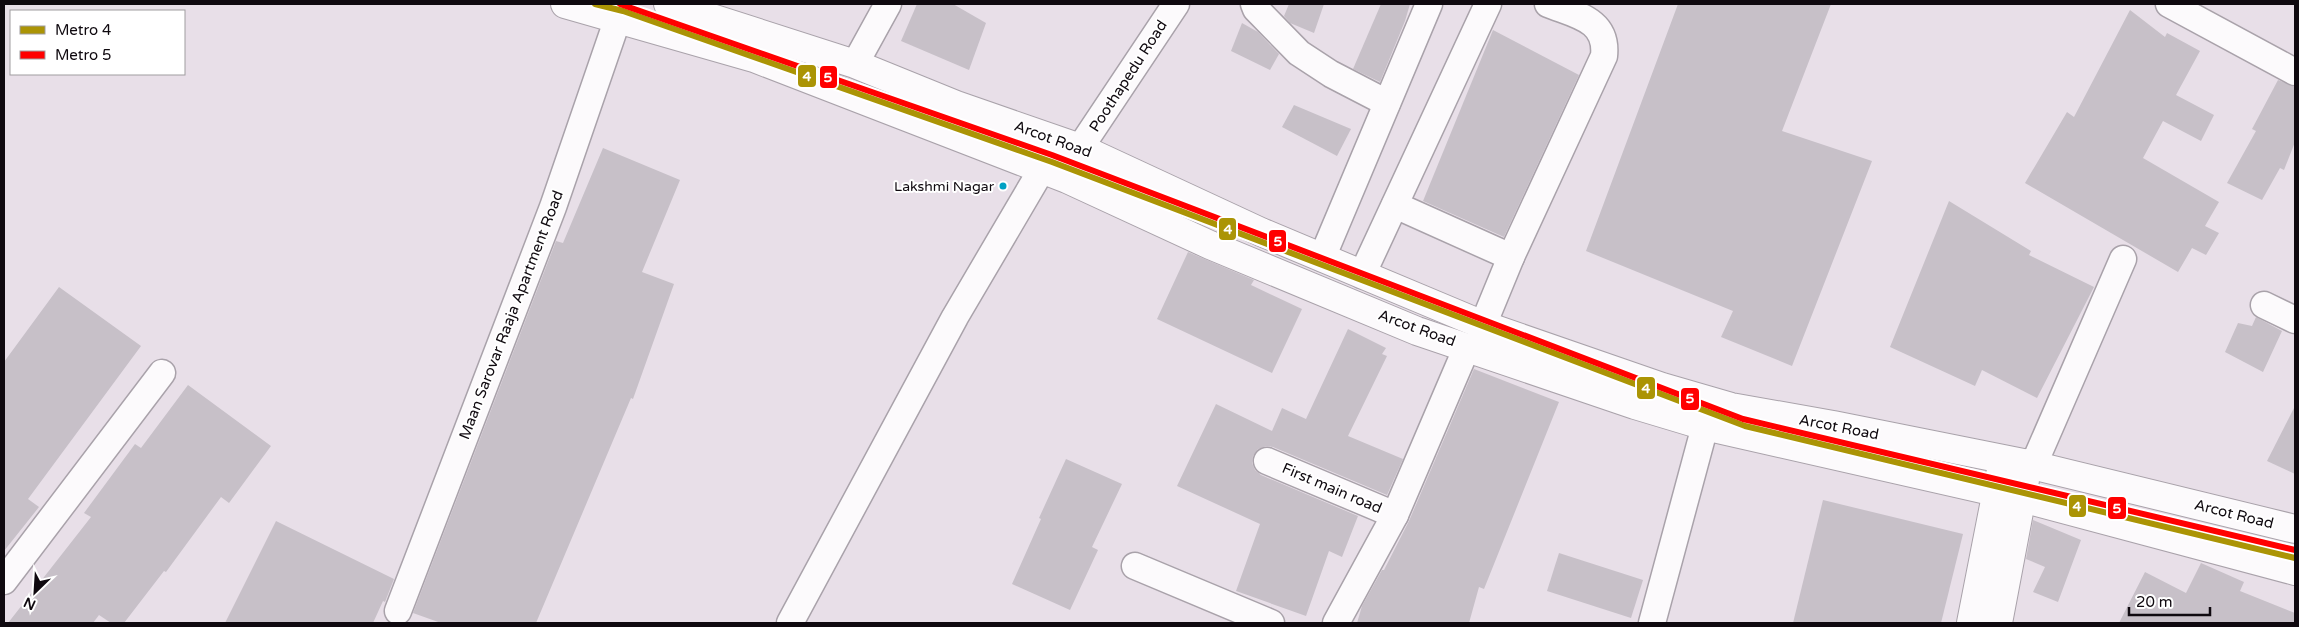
<svg xmlns="http://www.w3.org/2000/svg" width="2299" height="627" font-family="'Varela Round',sans-serif">
<style>
.building{fill:#c7c0c8}
.lines{fill:none;stroke-linecap:round;stroke-linejoin:round}
.minor-casing{stroke:#a9a2aa;stroke-width:29}
.major-casing{stroke:#a9a2aa;stroke-width:30}
.minor{stroke:#fcfafc;stroke-width:26}
.major{stroke:#fcfafc;stroke-width:28}
.metro-1-casing{stroke:#fff;stroke-width:10}
.metro-2-casing{stroke:#fff;stroke-width:10}
.metro-1{stroke:#ab9405;stroke-width:6}
.metro-2{stroke:#f00;stroke-width:6}
.bus-dot{fill:#01a1c4;stroke:#fff;stroke-width:2}
.labels{text-anchor:middle;dominant-baseline:central;stroke-width:4;stroke-linejoin:round;paint-order:stroke}
.bus-label{font-size:14px;fill:#0f090f;stroke:#fff;text-anchor:end}
.street-label{font-size:15px;fill:#0f090f;stroke:#fff}
.line-badge{stroke:#fff;stroke-width:2}
.badge-label{font-size:14px;text-anchor:middle;font-weight:bold;fill:#fff}
</style>
<rect width="100%" height="100%" fill="#e8dfe8"/>
<g class="building">
<path d="M917,4H953L986,23L969,70L901,41Z"/>
<path d="M1289,4H1324L1314,33L1290,23L1284,16Z"/>
<path d="M1381,4H1410L1405,21L1380,82L1353,69Z"/>
<path d="M1678,4H1831L1782,131L1872,161L1792,366L1721,337L1733,311L1586,251Z"/>
<path d="M2130,10L2165,37L2167,33L2200,51L2176,95L2214,115L2201,141L2163,121L2143,158L2219,202L2205,226L2219,233L2206,255L2192,248L2178,272L2025,183L2067,112L2074,117Z"/>
<path d="M1242,23L1258,32L1279,54L1270,70L1231,51Z"/>
<path d="M1493,30L1579,75L1504,237L1423,201Z"/>
<path d="M2278,80L2295,87V142L2284,170L2280,168L2262,200L2227,183L2256,131L2252,129Z"/>
<path d="M1294,105L1351,129L1337,156L1282,127Z"/>
<path d="M603,148L680,180L642,272L674,284L633,399L631,398L536,623H441L413,613L556,241L563,243Z"/>
<path d="M1949,201L2031,251L2029,255L2094,287L2037,398L1982,370L1975,386L1890,347Z"/>
<path d="M1188,252L1254,280L1251,285L1302,309L1272,373L1157,319Z"/>
<path d="M59,287L141,346L28,499L39,507L4,551V362Z"/>
<path d="M2256,317L2282,331L2263,372L2225,352L2238,323L2252,326Z"/>
<path d="M1348,329L1386,348L1382,354L1387,356L1348,436L1403,459L1387,495L1273,447L1266,446L1258,449L1253,456L1252,463L1255,470L1261,475L1358,516L1342,557L1329,551L1306,616L1236,591L1260,524L1177,486L1216,404L1272,431L1282,408L1306,419Z"/>
<path d="M1474,369L1559,402L1484,589L1479,587L1469,623H1357L1362,606L1382,570H1384L1409,521Z"/>
<path d="M188,385L271,446L229,503L221,497L166,572L164,571L124,623H111L99,615L93,623H8L91,517L84,513L135,444L141,448Z"/>
<path d="M2295,406V474L2267,461Z"/>
<path d="M1066,459L1122,484L1092,547L1098,550L1070,610L1012,584L1041,519L1039,518Z"/>
<path d="M1823,500L1963,534L1941,623H1793Z"/>
<path d="M2033,520L2081,540L2058,602L2033,592L2045,567L2026,559Z"/>
<path d="M276,521L394,579L385,602L383,601L373,623H225Z"/>
<path d="M1559,553L1643,580L1631,618L1547,591Z"/>
<path d="M2201,563L2244,582L2240,591L2295,613V623H2119L2145,572L2186,593Z"/>
</g>
<g class="lines">
<defs>
<g id="minor">
<path d="M1254,4L1256,9L1299,53L1331,74L1387,103"/>
<path d="M2169,4L2295,72"/>
<path d="M855,64L888,4"/>
<path d="M1080,148L1176,4"/>
<path d="M1395,205L1511,257"/>
<path d="M1322,258L1429,4"/>
<path d="M1362,275L1488,4"/>
<path d="M2264,305L2295,320"/>
<path d="M1483,325L1511,257L1604,56C1608,19 1575,15 1548,4"/>
<path d="M1267,461L1395,515L1336,623"/>
<path d="M2028,464L2037,457L2123,259"/>
<path d="M1395,515L1467,347"/>
<path d="M1135,566L1271,623"/>
<path d="M4,581L162,373"/>
<path d="M398,611L553,207L618,18"/>
<path d="M790,623L955,317L1042,169"/>
<path d="M1652,623L1705,426"/>
</g>
<g id="major">
<path d="M565,4L754,58L1067,179L1210,245L1417,331L1635,405L1705,426L2022,498L2295,571"/>
<path d="M668,4L855,64L956,105L1080,148L1261,232L1483,325L1662,387L1731,407L1833,425L2028,464L2295,529"/>
<path d="M1971,623L2000,475"/>
<path d="M1998,623L2025,480"/>
</g>
</defs>
<use href="#minor" class="minor-casing"/>
<use href="#major" class="major-casing"/>
<use href="#minor" class="minor"/>
<use href="#major" class="major"/>
<defs>
<path id="metro-1" d="M595,4L623,11L1052,162L1745,426L2295,558"/>
<path id="metro-2" d="M620,4L1052,155L1743,419L2295,550"/>
</defs>
<use href="#metro-1" class="metro-1-casing"/>
<use href="#metro-2" class="metro-2-casing"/>
<use href="#metro-1" class="metro-1"/>
<use href="#metro-2" class="metro-2"/>
</g>
<circle class="bus-dot" cx="1003" cy="186" r="4.5"/>
<g class="labels">
<g class="bus-label">
<text x="994" y="186">Lakshmi Nagar</text>
</g>
<g class="street-label">
<text transform="translate(1128 76) rotate(-57)">Poothapedu Road</text>
<text transform="translate(1053 139) rotate(20)">Arcot Road</text>
<text transform="translate(511 315) rotate(-69)">Maan Sarovar Raaja Apartment Road</text>
<text transform="translate(1417 328) rotate(20)">Arcot Road</text>
<text transform="translate(1839 427) rotate(11)">Arcot Road</text>
<text transform="translate(1332 488) rotate(23)">First main road</text>
<text transform="translate(2234 514) rotate(14)">Arcot Road</text>
</g>
</g>
<g class="line-badge">
<rect x="797" y="64" width="20" height="24" rx="5" fill="#ab9405"/>
<rect x="819" y="65" width="19" height="24" rx="5" fill="#f00"/>
<rect x="1218" y="217" width="19" height="24" rx="5" fill="#ab9405"/>
<rect x="1268" y="229" width="19" height="24" rx="5" fill="#f00"/>
<rect x="1636" y="376" width="20" height="24" rx="5" fill="#ab9405"/>
<rect x="1680" y="387" width="20" height="24" rx="5" fill="#f00"/>
<rect x="2068" y="494" width="19" height="24" rx="5" fill="#ab9405"/>
<rect x="2107" y="496" width="20" height="24" rx="5" fill="#f00"/>
</g>
<g class="badge-label">
<text x="807" y="81">4</text>
<text x="828" y="82">5</text>
<text x="1228" y="234">4</text>
<text x="1278" y="246">5</text>
<text x="1646" y="393">4</text>
<text x="1690" y="403">5</text>
<text x="2077" y="511">4</text>
<text x="2117" y="513">5</text>
</g>
<rect width="2299" height="627" fill="none" stroke="#0f090f" stroke-width="10"/>
<rect x="10" y="10" width="175" height="65" fill="#ffffff" stroke="#9f9d9f"/>
<rect x="20" y="26" width="25" height="8" fill="#ab9405" stroke="#9f9d9f"/>
<text x="55" y="35" font-size="15" fill="#0f090f">Metro 4</text>
<rect x="20" y="51" width="25" height="8" fill="#ff0000" stroke="#9f9d9f"/>
<text x="55" y="60" font-size="15" fill="#0f090f">Metro 5</text>
<g transform="translate(35 592) rotate(205)" stroke="#ffffff" stroke-width="4" paint-order="stroke">
<path d="M0-4L9 19L0 12L-9 19Z" fill="#0f090f"/>
<text y="-8" font-size="14" font-weight="bold" text-anchor="middle" fill="#0f090f">N</text>
</g>
<path d="M2129 607v8h81v-8" fill="none" stroke="#0f090f" stroke-width="2.5"/>
<text x="2136" y="607" font-size="15" fill="#0f090f" stroke="#ffffff" stroke-width="4" paint-order="stroke">20 m</text>
</svg>
